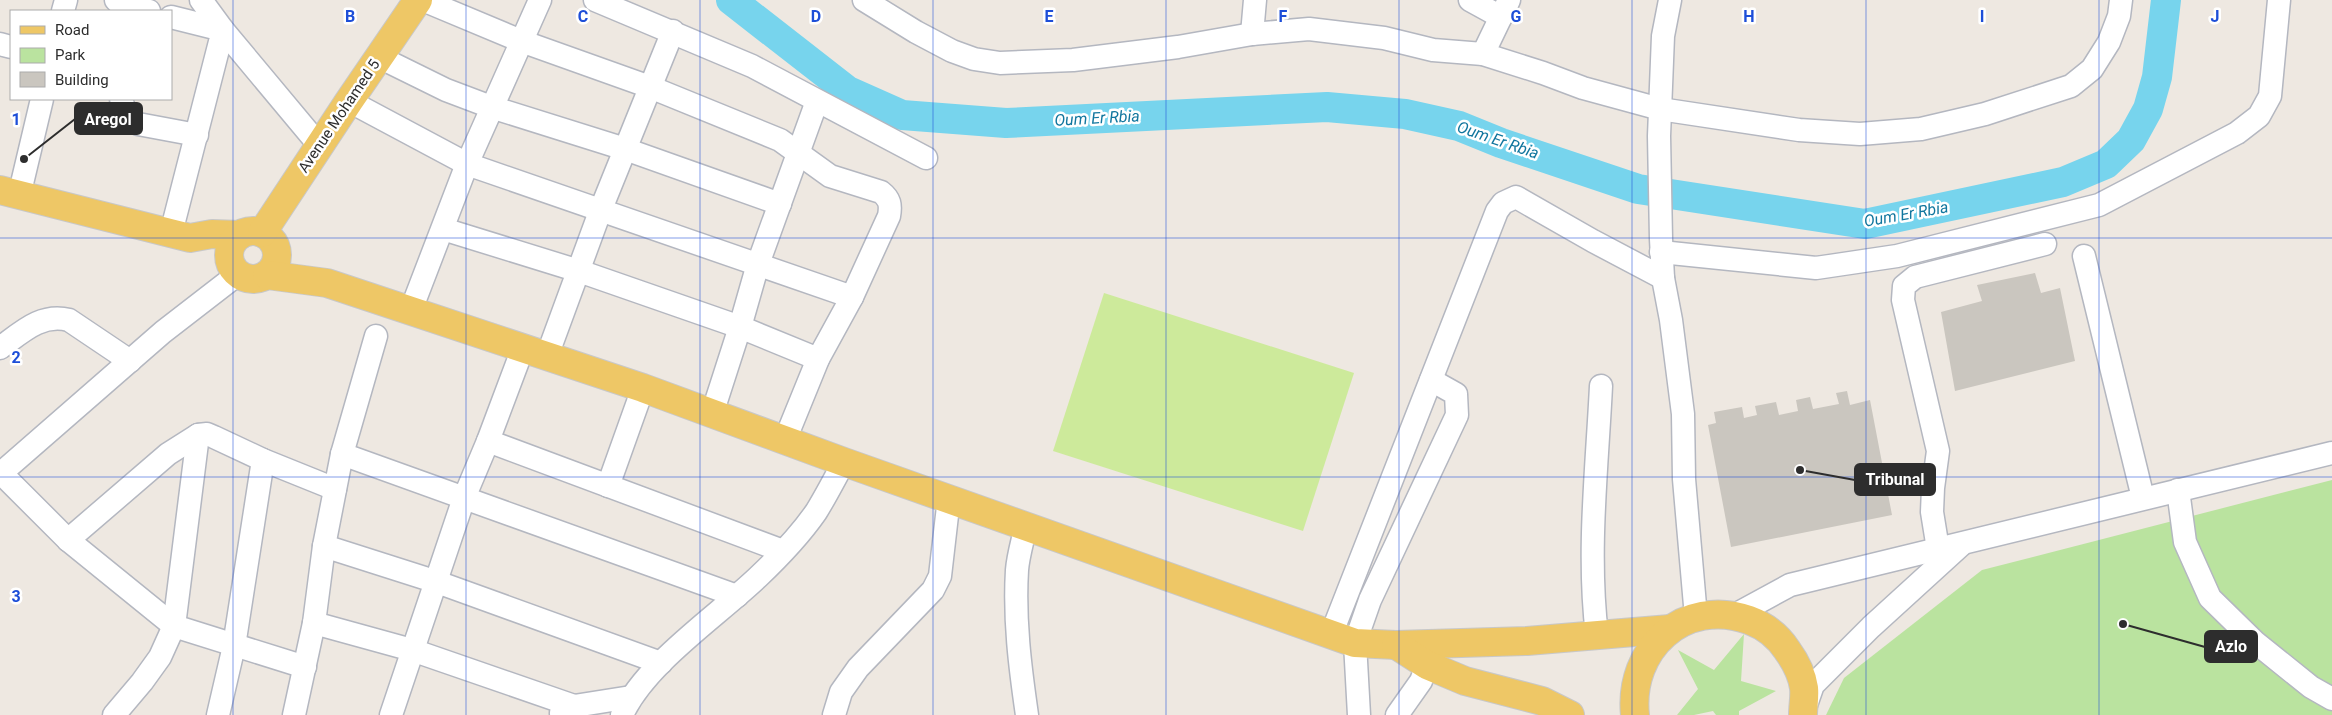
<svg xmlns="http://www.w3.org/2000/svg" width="2332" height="715" font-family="Roboto,sans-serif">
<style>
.green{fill:#bae39f}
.pitch{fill:#cdea9b}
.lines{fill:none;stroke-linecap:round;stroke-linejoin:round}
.river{stroke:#77d4ed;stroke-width:30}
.building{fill:#cac6bf}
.minor-casing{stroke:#b4b7c0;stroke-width:25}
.major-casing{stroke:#c8c8c8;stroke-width:30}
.minor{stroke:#fff;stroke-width:22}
.major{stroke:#eec766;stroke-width:28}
.grid{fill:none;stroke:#1d4ed8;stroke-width:1;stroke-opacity:0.55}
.labels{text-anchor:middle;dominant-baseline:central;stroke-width:5;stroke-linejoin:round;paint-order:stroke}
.street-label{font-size:15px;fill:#2d2d2d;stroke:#fff}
.water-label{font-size:16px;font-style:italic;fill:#11769e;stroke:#fff}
.grid-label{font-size:16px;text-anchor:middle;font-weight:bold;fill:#1d4ed8;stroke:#fff;stroke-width:5;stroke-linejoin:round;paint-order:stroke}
.leader{fill:none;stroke:#2d2d2d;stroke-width:2}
.callout-dot{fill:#2d2d2d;stroke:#fff;stroke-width:2}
.callout{fill:#2d2d2d;stroke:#2d2d2d;stroke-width:2}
.callout-label{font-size:16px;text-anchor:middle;font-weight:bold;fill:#fff}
</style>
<rect width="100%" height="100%" fill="#eee8e1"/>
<g class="green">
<path d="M2332,480V715H1826L1844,678L1982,570Z"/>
<path d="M1744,634L1741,681L1776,691L1739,711V715H1716L1713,711L1694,715H1677L1698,689L1678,650L1714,670Z"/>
</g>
<path class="pitch" d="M1104,293L1354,373L1303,531L1053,451Z"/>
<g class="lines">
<path class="river" d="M731,0L848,91L902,115L1006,123L1327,107L1405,114L1459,126L1501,143L1638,189L1865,224L2063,182L2106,164L2131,140L2148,109L2157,77L2166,0"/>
</g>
<g class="building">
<path d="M2035,273L2041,293L2060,288L2075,361L1955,391L1941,312L1982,301L1977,285Z"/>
<path d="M1847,391L1850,405L1870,400L1892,515L1731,547L1708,425L1716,423L1714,412L1742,407L1744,418L1757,415L1755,406L1776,402L1779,415L1798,411L1796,400L1810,397L1813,409L1839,404L1836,393Z"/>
</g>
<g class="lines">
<defs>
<g id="minor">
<path d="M116,0L119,3L149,11"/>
<path d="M201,0L223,30L319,145"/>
<path d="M423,0L521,41L650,87L780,140L830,176L881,192C890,199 891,205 889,216L852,297L818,359L785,440"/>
<path d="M595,0L752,66L926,158"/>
<path d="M864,0L916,32L952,51L974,59L1000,63L1073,60L1178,47L1252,34L1309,29L1384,38L1433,50L1483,54L1543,73L1583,88L1660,109L1799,130L1860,134L1921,129L1985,114L2071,86L2092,69L2109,42L2119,16L2121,0"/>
<path d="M1470,0L1501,17"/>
<path d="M1670,0L1663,36L1659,136L1661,239L1663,278L1671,320L1683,414L1684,479L1696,617"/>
<path d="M63,11L66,0"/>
<path d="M1252,34L1255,0"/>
<path d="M0,44L11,47"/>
<path d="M1483,54L1509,0"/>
<path d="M379,57L446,90L491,107L625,149L780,204"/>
<path d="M121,99L127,117L138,124L197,135"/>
<path d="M349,101L467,164L852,297"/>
<path d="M19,196L42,99"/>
<path d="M443,229L579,271L740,327L818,359"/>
<path d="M171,233L223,30L171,17"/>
<path d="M1661,252L1816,268L1897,256L2099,205L2237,133L2259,116L2270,96L2279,0"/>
<path d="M2084,256L2143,498"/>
<path d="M411,310L467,164L540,0"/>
<path d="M0,348C22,332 41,313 69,320L130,361"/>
<path d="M547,356L601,209L673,31"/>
<path d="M712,414L740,327L758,264L817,101"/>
<path d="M488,441L783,551"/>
<path d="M342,454L737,596"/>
<path d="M1,473L68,540L174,626L305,667"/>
<path d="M0,474L163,332L238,274"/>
<path d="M608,486L643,388"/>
<path d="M2178,490L2185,542L2210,598L2255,642L2311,687L2332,699"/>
<path d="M1026,525C1023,540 1018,556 1017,570C1014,619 1020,667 1027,715"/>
<path d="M68,540L168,454L198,435L207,434L214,437L263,460L335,489"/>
<path d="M324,546L437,582L661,663"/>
<path d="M1938,549L1932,512L1933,488L1938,451L1903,300L1904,286L1915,277L2045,244"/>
<path d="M1735,615L1790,585L2332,453"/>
<path d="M314,623L412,650L574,706"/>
<path d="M1331,635L1497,211L1503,203L1516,197L1593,241L1663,278"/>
<path d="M1597,635C1587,553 1597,468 1601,386"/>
<path d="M1805,708L1813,685L1871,627L1961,545"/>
<path d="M561,713L574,706L631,697"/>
<path d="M114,715L142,682L160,657L174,626L198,435"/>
<path d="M218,715L234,646L263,460"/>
<path d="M294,715L314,623L324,546L342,454L376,336"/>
<path d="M391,715L464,498L488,441L523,348"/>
<path d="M622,715C645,664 716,617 758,577C778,558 800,535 816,512C826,496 835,478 844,462"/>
<path d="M834,715L841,692L858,668L933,590L940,576L949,498"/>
<path d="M1359,715L1355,643L1370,600L1457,415L1456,394L1431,380"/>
<path d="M1397,715L1421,681L1427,665"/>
</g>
<g id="major">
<path d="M0,190L190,238L212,234L240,235"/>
<circle cx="253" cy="255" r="24"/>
<path d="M262,233L349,101L418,0"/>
<path d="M267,275L327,283L643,388L844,462L1355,643L1396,645L1527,641L1670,629"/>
<path d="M1396,645L1427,665L1465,681L1542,701L1570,715"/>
<path d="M1635,715C1628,649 1684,597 1749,620C1765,626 1778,636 1787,650C1795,661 1802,674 1804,688C1805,697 1803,706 1803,715"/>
</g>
</defs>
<use href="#minor" class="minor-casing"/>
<use href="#major" class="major-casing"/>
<use href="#minor" class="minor"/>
<use href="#major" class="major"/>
</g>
<path class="grid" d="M233,0V715M466,0V715M700,0V715M933,0V715M1166,0V715M1399,0V715M1632,0V715M1866,0V715M2099,0V715M0,238H2332M0,477H2332"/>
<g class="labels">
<g class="street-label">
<text transform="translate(339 116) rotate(-56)">Avenue Mohamed 5</text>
</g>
<g class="water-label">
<text transform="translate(1097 118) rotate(-3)">Oum Er Rbia</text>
<text transform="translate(1498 140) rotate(19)">Oum Er Rbia</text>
<text transform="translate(1906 214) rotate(-10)">Oum Er Rbia</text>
</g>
</g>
<g class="grid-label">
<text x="350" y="22">B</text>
<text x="583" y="22">C</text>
<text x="816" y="22">D</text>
<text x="1049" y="22">E</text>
<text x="1283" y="22">F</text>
<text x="1516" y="22">G</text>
<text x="1749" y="22">H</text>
<text x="1982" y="22">I</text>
<text x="2215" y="22">J</text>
<text x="16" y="125">1</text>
<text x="16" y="363">2</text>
<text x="16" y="602">3</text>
</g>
<path class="leader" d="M24 159L75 119M1800 470L1855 480M2123 624L2205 647"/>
<g class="callout-dot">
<circle cx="24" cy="159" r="5"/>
<circle cx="1800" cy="470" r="5"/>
<circle cx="2123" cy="624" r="5"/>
</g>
<g class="callout">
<rect x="75" y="103" width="67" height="31" rx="5"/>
<rect x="1855" y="464" width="80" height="31" rx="5"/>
<rect x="2205" y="631" width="52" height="31" rx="5"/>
</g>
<g class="callout-label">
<text x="108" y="125">Aregol</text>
<text x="1895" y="485">Tribunal</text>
<text x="2231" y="652">Azlo</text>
</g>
<rect x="10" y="10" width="162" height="90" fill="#ffffff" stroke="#ababab"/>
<rect x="20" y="26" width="25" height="8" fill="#eec766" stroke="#ababab"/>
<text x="55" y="35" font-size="15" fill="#2d2d2d">Road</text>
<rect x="20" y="48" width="25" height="15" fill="#bae39f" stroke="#ababab"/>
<text x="55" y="60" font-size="15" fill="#2d2d2d">Park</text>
<rect x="20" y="72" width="25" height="15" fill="#cac6bf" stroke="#ababab"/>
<text x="55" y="85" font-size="15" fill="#2d2d2d">Building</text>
</svg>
